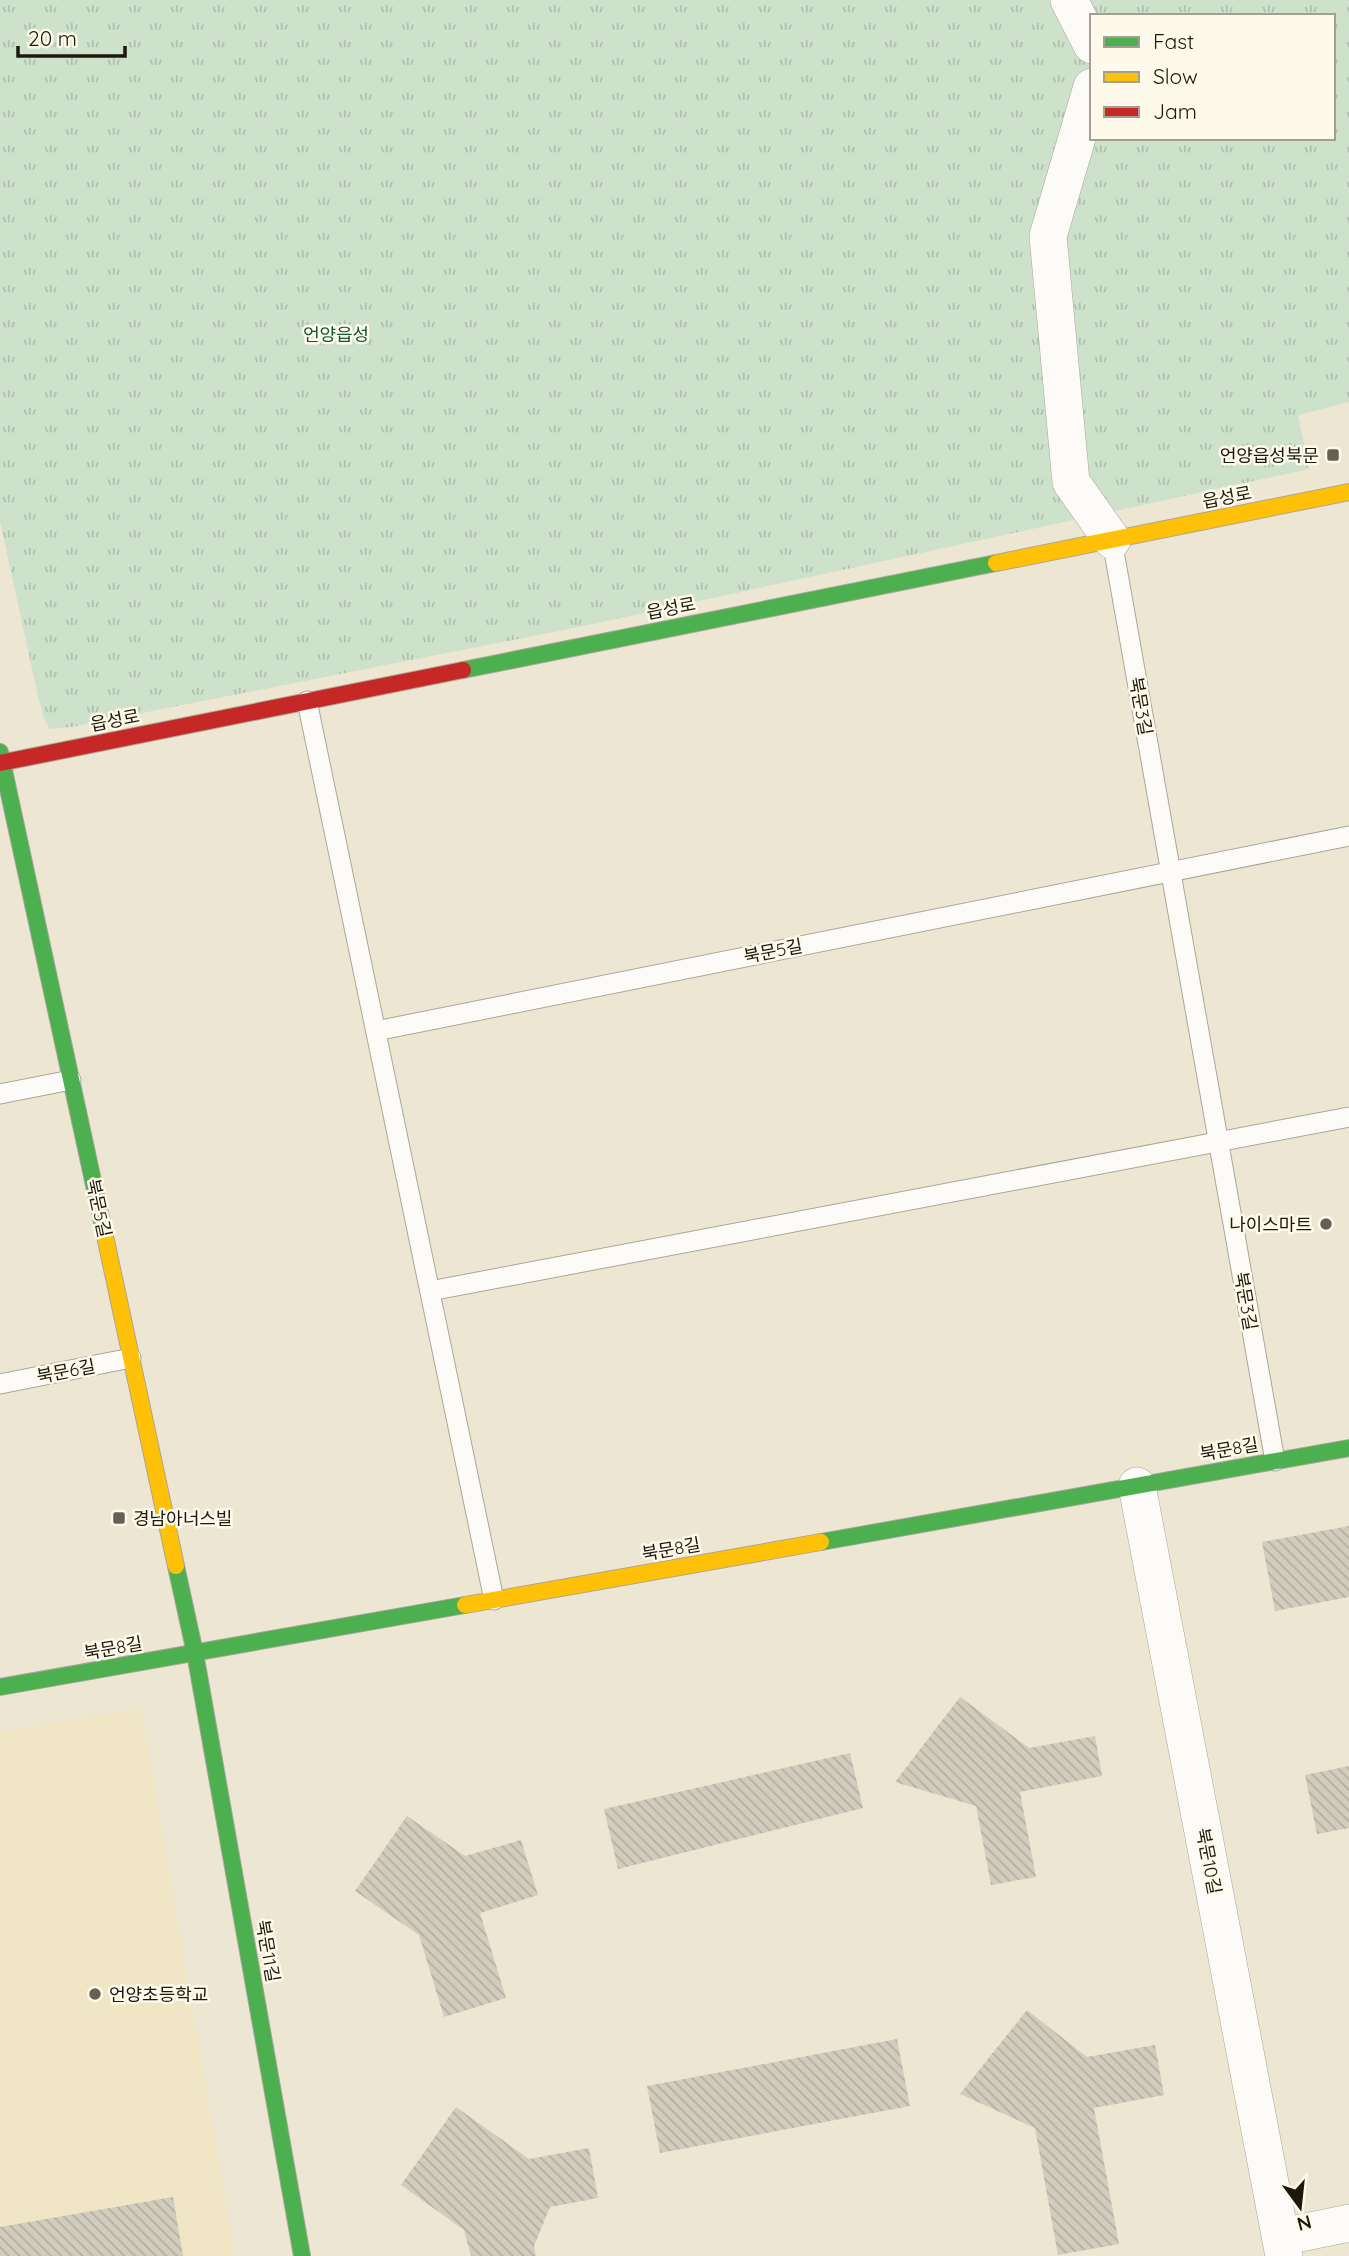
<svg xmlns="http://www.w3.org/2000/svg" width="1349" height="2256" font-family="Quicksand,'Noto Sans KR',sans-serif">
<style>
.built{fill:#f0e5c5}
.park{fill:url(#park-tufts);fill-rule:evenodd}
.building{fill:url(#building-back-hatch)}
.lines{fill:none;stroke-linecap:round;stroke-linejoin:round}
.lane-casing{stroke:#aba697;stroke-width:21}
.street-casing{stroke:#aba697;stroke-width:38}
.fast-casing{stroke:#aba697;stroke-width:18}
.slow-casing{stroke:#aba697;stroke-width:18}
.jam-casing{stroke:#aba697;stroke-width:18}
.lane{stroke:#fcfbf8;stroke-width:19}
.street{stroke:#fcfbf8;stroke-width:37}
.fast{stroke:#4caf50;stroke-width:16}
.slow{stroke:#ffc107;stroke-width:16}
.jam{stroke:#c62828;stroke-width:16}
.poi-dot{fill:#656051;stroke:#fefaeb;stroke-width:2.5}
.labels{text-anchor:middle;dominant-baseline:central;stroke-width:5;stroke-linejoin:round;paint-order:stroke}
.park-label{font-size:18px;fill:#11583a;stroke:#fefaeb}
.poi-label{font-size:18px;fill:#1c180b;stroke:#fefaeb;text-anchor:end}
.street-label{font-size:18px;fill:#1c180b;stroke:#fefaeb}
</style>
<defs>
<pattern id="park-tufts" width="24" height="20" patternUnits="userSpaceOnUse" patternTransform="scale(1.75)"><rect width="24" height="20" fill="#cde1cb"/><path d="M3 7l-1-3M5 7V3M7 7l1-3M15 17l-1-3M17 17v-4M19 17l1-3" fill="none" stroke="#afc0ad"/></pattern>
<pattern id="building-back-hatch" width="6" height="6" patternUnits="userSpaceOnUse" patternTransform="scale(1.75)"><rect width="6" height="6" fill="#d2ccbd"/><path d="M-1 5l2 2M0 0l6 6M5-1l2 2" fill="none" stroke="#b4aea1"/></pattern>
</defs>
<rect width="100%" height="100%" fill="#ede6d3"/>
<path class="built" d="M141,1708L235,2256H0V1732Z"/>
<path class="park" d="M0,0H1349V402L1298,415L1309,469L574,628L71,727L50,729L44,719L38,696L0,521ZM1092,16H1333V138H1092Z"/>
<g class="building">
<path d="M1349,1526V1597L1275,1611L1262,1542Z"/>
<path d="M960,1697L1029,1748L1095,1736L1102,1776L1020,1792L1036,1877L991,1885L976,1806L895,1782Z"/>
<path d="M850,1753L863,1808L618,1869L604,1809Z"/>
<path d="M1349,1766V1828L1317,1834L1305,1775Z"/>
<path d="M407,1816L465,1856L521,1840L538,1895L480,1913L506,1998L444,2017L419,1935L355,1891Z"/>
<path d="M1027,2010L1087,2057L1155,2045L1164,2095L1094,2108L1119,2244L1058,2255L1035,2128L960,2094Z"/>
<path d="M897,2039L910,2106L660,2153L647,2086Z"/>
<path d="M456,2107L529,2159L589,2148L598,2198L550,2207L534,2246L536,2256H471L464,2230L401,2185Z"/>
<path d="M173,2197L183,2256H0V2227Z"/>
</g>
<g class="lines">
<defs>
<g id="lane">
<path d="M1112,540L1275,1461"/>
<path d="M307,701L494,1600"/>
<path d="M376,1031L1349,836"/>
<path d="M0,1094L71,1080"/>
<path d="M430,1291L1349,1117"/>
<path d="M0,1384L131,1358"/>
</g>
<g id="street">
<path d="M1069,0L1092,45"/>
<path d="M1092,87L1048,236L1071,482L1112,540"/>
<path d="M1137,1486L1284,2256"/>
<path d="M1281,2237L1349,2223"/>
</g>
<g id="fast">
<path d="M463,670L996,563"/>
<path d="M0,752L105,1236"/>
<path d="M821,1542L1349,1448"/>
<path d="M176,1566L195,1653L302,2256"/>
<path d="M0,1687L465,1605"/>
</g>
<g id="slow">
<path d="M996,563L1349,492"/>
<path d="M105,1236L176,1566"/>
<path d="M465,1605L821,1542"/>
</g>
<path id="jam" d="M0,763L463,670"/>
</defs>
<use href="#lane" class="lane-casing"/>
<use href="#street" class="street-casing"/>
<use href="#fast" class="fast-casing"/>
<use href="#slow" class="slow-casing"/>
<use href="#jam" class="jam-casing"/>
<use href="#lane" class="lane"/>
<use href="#street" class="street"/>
<use href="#fast" class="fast"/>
<use href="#slow" class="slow"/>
<use href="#jam" class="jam"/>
</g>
<g class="poi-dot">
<rect x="1326" y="448" width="14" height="14" rx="3.5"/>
<circle cx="1326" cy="1224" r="7"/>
<rect x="112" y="1511" width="14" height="14" rx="3.5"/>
<circle cx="95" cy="1994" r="7"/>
</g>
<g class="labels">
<g class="park-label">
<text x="336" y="334">언양읍성</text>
</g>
<g class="poi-label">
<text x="1319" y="455">언양읍성북문</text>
<text x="1312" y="1224">나이스마트</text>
<text x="133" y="1518" text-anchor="start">경남아너스빌</text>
<text x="109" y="1994" text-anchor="start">언양초등학교</text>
</g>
<g class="street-label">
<text transform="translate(1227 497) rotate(-11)">읍성로</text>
<text transform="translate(671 608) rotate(-11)">읍성로</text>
<text transform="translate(1141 706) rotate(80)">북문3길</text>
<text transform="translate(115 720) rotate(-11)">읍성로</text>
<text transform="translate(773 951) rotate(-11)">북문5길</text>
<text transform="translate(99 1208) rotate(78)">북문5길</text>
<text transform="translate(1246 1301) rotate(80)">북문3길</text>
<text transform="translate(66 1371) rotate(-11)">북문6길</text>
<text transform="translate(1229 1449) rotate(-10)">북문8길</text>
<text transform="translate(671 1549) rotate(-10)">북문8길</text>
<text transform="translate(113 1648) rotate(-10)">북문8길</text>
<text transform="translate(1209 1861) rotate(79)">북문10길</text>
<text transform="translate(268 1951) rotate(80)">북문11길</text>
</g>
</g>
<rect x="1090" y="14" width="245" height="126" fill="#fefaeb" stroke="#a4a091" stroke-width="2"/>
<rect x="1104" y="37" width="35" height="10" fill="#4caf50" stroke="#a4a091" stroke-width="2"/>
<text x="1153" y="49" font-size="21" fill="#1c180b">Fast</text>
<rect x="1104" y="72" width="35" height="10" fill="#ffc107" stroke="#a4a091" stroke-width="2"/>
<text x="1153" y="84" font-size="21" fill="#1c180b">Slow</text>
<rect x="1104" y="107" width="35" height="10" fill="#c62828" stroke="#a4a091" stroke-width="2"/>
<text x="1153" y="119" font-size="21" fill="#1c180b">Jam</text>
<g transform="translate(1300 2207) rotate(165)" stroke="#fefaeb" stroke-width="5" paint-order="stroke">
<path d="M0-5L12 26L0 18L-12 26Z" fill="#1c180b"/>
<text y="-10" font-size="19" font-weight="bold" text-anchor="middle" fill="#1c180b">N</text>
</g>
<path d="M18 46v10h107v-10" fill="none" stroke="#1c180b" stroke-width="3.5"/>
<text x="28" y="46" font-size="21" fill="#1c180b" stroke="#fefaeb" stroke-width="5" paint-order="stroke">20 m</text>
</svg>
